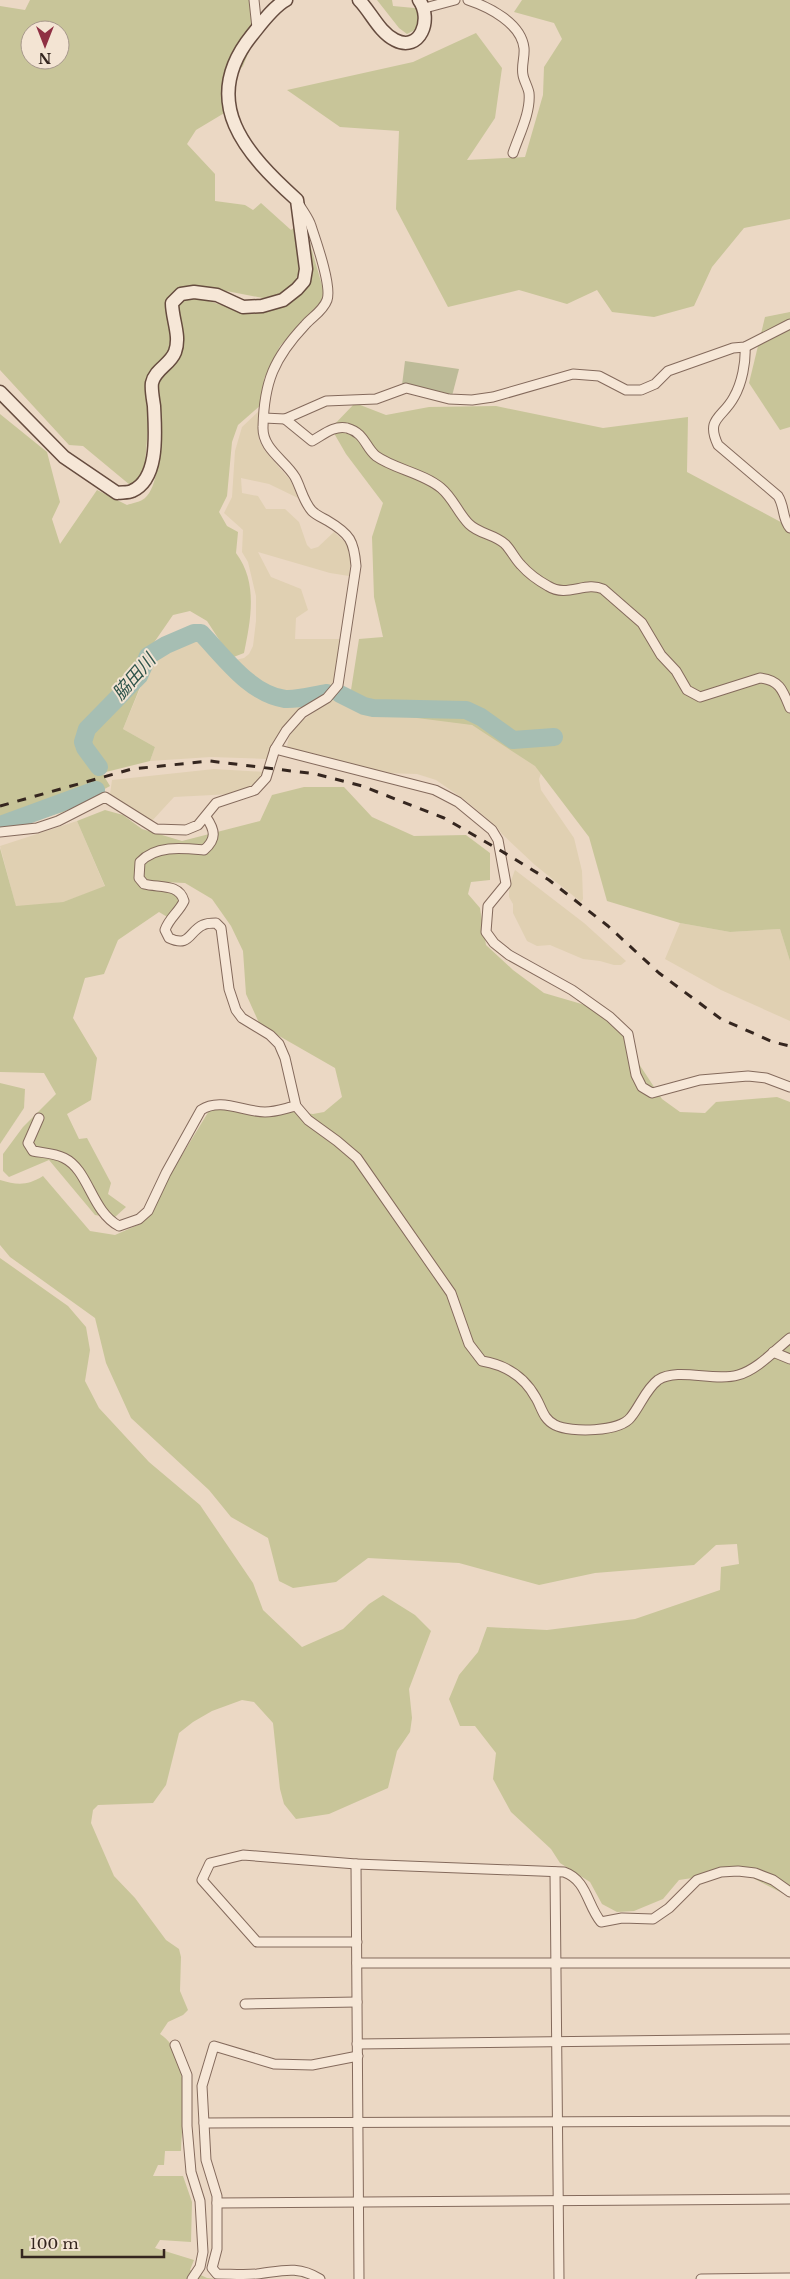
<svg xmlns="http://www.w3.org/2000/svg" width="790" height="2279" font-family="'Libre Baskerville','Noto Sans JP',serif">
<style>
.farmland{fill:#e0d0b2}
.green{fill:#c8c599;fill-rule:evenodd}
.cemetery{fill:#bdbb98}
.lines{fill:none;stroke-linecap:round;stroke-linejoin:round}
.river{stroke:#a6beb3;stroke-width:18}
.street-casing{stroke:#846a5c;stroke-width:11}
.secondary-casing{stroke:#664c3f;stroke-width:15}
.street{stroke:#f6e7d7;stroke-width:9}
.secondary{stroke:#f6e7d7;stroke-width:12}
.rail{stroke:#35261f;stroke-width:3;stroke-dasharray:9 9;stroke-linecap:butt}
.labels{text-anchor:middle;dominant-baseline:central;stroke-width:4;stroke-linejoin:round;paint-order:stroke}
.water-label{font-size:18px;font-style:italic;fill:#2f544b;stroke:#f3e4d3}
</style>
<rect width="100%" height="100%" fill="#ebd8c4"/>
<g class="farmland">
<path d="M260,410L258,431L259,440L265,451L291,481L298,498L269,484L241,478L242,493L258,496L266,509H285L299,522L307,545L311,549L318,547L334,532L348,545L351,559L349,576L330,573L258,552L271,577L301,589L308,610L296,618L295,639H341L336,679L329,689L297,696L272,693L245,677L231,661L244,658L249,654L253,646L256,621V596L248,562L242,552L243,530L224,513L232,497L235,451L242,427Z"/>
<path d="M195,640L204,643L233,679L268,699L283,705L310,703L289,720L272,744L267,759L211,757L150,761L155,747L123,729L153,658Z"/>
<path d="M334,698L365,714L376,716L459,717L543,768L539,779L541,790L574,838L582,871L583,899L581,902L535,865L502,834L497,827L465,800L436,780L417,774L382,773L290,751L287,746L289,737L299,723Z"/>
<path d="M214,769L265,772L256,786L232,794L174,797L151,822L110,794L112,780Z"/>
<path d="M77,821L105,887L63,902L16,907L0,846Z"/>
<path d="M515,870L584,923L626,961L621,965H614L600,961L583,959L550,945L537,946L527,941L513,913V904L509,897V886Z"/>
<path d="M680,923L730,932L780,929L790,961V1021L721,990L665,959Z"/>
</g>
<g class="green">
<path d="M30,0H257L259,27L243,66L225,87L231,109L196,130L187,144L215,174V201L245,205L253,210L261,203L291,230L297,225L301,269L293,285L281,294L263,298L211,288H187L170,300L174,337L170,353L148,382V427L145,464L141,480L130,485L83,446L69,445L0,370V6L25,10ZM30,30H60V60H30Z"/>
<path d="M377,0H392L393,6L425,9L417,29L407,34L399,28Z"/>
<path d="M522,0H790V219L744,228L712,267L694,306L654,317L612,312L597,290L567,304L519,290L448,307L396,209L399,131L340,127L287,90L413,62L476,33L502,68L495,118L467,160L525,157L543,95L544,67L562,39L554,23L514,12Z"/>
<path d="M305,227L324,292L320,306L308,316L280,346L264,379L262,404L238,425L232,442L227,496L219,512L227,526L238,532L236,553C258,582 251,619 244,653L231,658L207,621L190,611L173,615L153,644L145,675L123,729L155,747L150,761L102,773L110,786L63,812L0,830V414L47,452L60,502L52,519L60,544L97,490L127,505C132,503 141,502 145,498C165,481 159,406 159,381C164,374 173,368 177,360C186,343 175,321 179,301L187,296C232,303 258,331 299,292Z"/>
<path d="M790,312V427L780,430L749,383L765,317Z"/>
<path d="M355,403L386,415L429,407L496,406L603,428L688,417L687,472L790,527V961L780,929L730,932L680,923L607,901L589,837L535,766L472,725L370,712L351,690L359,639L383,637L374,597L372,537L383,503L346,454L331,428Z"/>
<path d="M304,787H344L372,817L414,836L466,835L490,853V880L471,882L468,894L480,908L486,945L513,970L544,993L609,1012L622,1025L635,1058L662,1099L680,1112L705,1113L716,1102L777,1097L790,1102V1897L751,1877L719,1874L679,1880L663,1899L634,1911L617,1912L602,1904L590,1882L560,1863L551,1849L511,1812L493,1779L496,1753L475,1726H460L449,1699L459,1675L478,1652L487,1627L547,1630L635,1619L720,1590L721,1567L739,1564L737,1544L716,1545L694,1565L595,1573L539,1585L459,1563L368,1558L336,1582L293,1588L279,1581L268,1538L231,1517L209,1490L131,1418L106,1363L95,1318L10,1257L0,1245V1180C17,1185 27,1186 43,1176L90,1231L115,1235L140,1224L215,1101L313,1114L324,1112L342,1097L335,1068L260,1025L246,994L243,951L231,926L212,899L185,883L163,882L159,888L187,897L174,921L159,912L118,940L104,974L85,978L73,1018L97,1058L91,1100L67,1114L79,1139L87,1138L111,1183L108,1194L126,1207L114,1218L95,1215L49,1160L9,1177L3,1171V1154L23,1127L56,1094L44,1073L0,1072V848L16,906L63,902L105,886L77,821L105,810L123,815L142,829L182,841L260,821L272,795Z"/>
<path d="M0,1083L25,1089L24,1108L0,1144Z"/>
<path d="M0,1258L68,1306L86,1327L90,1350L85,1381L99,1408L149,1462L200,1505L253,1583L263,1610L302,1647L343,1629L369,1604L383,1595L415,1615L431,1631L409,1689L412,1718L410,1732L397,1751L388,1788L329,1814L296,1819L284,1804L280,1789L273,1723L254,1702L242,1700L212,1711L193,1722L179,1733L166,1785L153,1803L98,1805L93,1810L91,1823L114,1876L135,1898L166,1940L179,1949L181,1957L180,1991L188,2010L183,2015L168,2022L160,2034C192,2054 182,2118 181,2151H165L164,2165H158L153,2176H183L192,2202L191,2242L160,2240L155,2248L194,2260L190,2270L207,2278L218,2279H0Z"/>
</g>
<path class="cemetery" d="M405,361L459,369L452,396L402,385Z"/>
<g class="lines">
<g class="river">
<path d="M340,694L364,706L373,708L466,710L481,717L513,740L554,737"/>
<path d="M99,767L85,748L83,742L87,729L139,676L148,656L166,645L194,633H201C224,657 250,694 285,699C298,700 314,695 327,693"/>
<path d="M0,825L96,790"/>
</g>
<defs>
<g id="street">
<path d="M254,0L257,28"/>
<path d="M468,0C489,7 521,23 524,48C525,57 521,66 523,75C524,81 528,87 529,93C531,112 519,135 513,153"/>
<path d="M425,8L455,0"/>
<path d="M745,347C746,362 742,383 734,397C723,418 705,418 718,445L778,496C785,507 782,519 790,528"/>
<path d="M264,418L285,419L326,401L376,399L406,388L449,399L472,400L493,397L573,374L599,376L626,390H641L655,384L668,371L733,348L745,347L790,324"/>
<path d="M285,419L312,441C323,435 334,425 347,428C365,433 365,447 376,456C394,469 423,473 441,488C453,498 458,513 469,524C479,534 494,534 505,544C511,550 515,559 521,565C528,573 539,581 548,586C567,598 585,581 603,589L642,623L661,655L676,671L687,690L700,697L760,678C780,680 783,691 790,708"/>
<path d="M275,749L435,790L458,802L492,830L498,840L506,884L488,906L486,932L494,943L509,955L572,990L610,1017L628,1034L636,1075L642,1087L652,1093L700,1080L748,1076L766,1078L790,1087"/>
<path d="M206,817C215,830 217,839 204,850C182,848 156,845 140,862L139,878L144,884C159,888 179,883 184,901C179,912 169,918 165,930L169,938C190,948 189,931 203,925C207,923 212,923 216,923L221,928L229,989L236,1010L242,1018L270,1035L279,1044L285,1058L296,1106L308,1120L337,1141L357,1158L451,1293L469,1344L482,1361C506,1365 524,1376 536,1398C542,1408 543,1419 555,1425C571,1433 620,1432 631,1417C640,1406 646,1389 658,1380C678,1367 714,1382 738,1375C757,1370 775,1350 790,1338"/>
<path d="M0,832L37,828L58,821L105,797L156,829L186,830L198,825L216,803L255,790L266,778L275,749L286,731L302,713L327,698L338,685L356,566C354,541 350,534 328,521C323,518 316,515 312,511C303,501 301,488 295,477C285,460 262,449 263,427C264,382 274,358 305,325C312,317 323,311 327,300C332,286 316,241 311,226C309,219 304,213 300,206"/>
<path d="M39,1118L28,1143L33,1151C43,1153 54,1153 64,1158C89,1170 91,1211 119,1226L139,1219L148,1211L166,1173L201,1110C220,1097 244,1112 265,1112C276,1112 286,1108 296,1106"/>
<path d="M773,1352L790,1359"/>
<path d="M356,1864L243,1855L210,1863L202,1880L257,1942H357"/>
<path d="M555,1872L559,2279"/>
<path d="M357,1963H790"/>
<path d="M245,2004L357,2002"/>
<path d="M357,2044L790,2039"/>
<path d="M175,2045L187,2075V2126L191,2172L200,2201L203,2252L200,2267L192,2279"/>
<path d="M204,2123L790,2121"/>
<path d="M217,2203L790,2199"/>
<path d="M320,2279C297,2265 282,2271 257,2274C244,2275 230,2274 217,2274L212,2268L217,2249V2196L206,2160L202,2086L214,2046L274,2064L312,2065L358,2056"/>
<path d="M359,2279L356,1864L564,1872C587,1880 587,1905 601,1922L622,1918L653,1919L669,1908L697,1880L721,1872L738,1871L755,1873L773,1880L790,1892"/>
<path d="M701,2279L790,2278"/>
</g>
<g id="secondary">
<path d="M359,0C371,12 379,32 395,40C420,53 433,19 419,0"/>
<path d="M0,392L64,457L117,493C121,492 128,493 132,491C160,479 155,430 154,406C153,399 151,389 152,383C155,369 170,365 175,352C181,336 172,319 172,303L181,294L194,292L217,295L243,307L262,306L283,300L297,289L304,281L306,269L297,200C246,154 198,102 252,35C261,24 273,7 286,0"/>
</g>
</defs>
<use href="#street" class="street-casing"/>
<use href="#secondary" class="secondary-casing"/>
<use href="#street" class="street"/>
<use href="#secondary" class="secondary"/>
<path class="rail" d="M0,806L132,769L210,761L316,774L362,786L444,818L498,849L549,880L608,926L659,973L721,1019L773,1042L790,1046"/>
</g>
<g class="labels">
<g class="water-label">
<text transform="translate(134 677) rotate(-49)">脇田川</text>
</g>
</g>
<g transform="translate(45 45) rotate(180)"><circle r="24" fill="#f3e4d3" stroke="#a7988b"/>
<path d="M0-4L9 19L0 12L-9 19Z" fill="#8f3043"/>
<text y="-8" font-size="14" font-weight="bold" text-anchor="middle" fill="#35261f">N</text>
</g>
<path d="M22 2249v8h142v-8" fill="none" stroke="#35261f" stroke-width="2.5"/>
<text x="30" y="2249" font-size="15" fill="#35261f" stroke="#f3e4d3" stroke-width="4" paint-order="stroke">100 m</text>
</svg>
